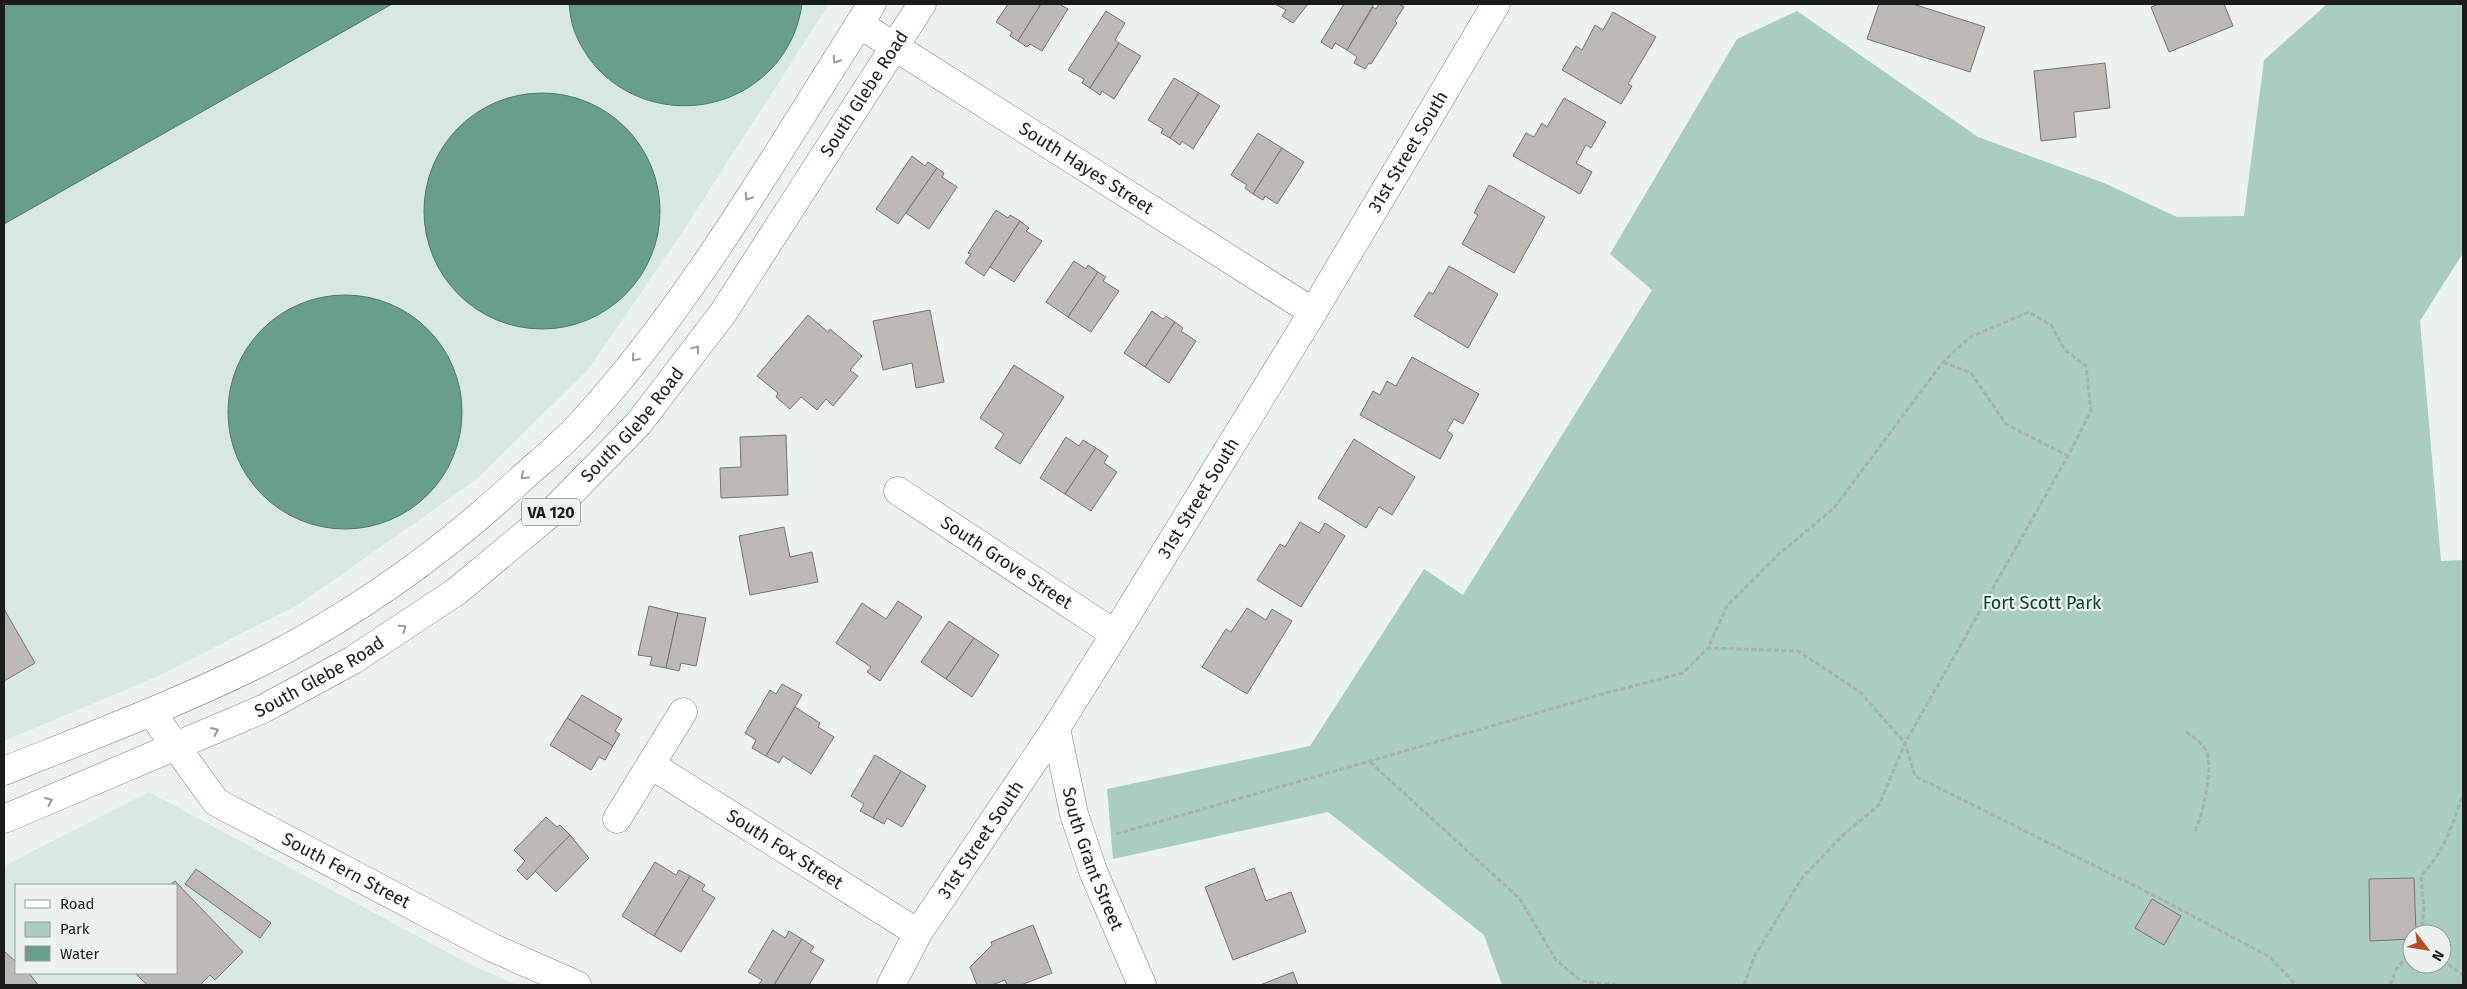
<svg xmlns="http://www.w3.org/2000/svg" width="2467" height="989" font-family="'Fira Sans',sans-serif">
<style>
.built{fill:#d7e7e1;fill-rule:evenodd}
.green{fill:#a9cdc1;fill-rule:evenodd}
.water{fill:#699e8f;stroke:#51776c}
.building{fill:#beb8b5;stroke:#797371}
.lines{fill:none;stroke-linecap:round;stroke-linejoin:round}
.minor-casing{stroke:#777d7b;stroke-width:29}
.major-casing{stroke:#777d7b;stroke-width:29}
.path{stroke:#a9afad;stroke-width:3;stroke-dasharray:5 2.5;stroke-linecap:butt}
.minor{stroke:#fff;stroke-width:28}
.major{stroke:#fff;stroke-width:28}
.oneway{stroke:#989998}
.labels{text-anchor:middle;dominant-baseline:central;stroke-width:4.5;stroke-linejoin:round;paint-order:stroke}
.shield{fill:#ebf2ef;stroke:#585c5b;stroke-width:1}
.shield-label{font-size:16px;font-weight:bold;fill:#191c1b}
.street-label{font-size:18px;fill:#191c1b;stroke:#ebf2ef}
.park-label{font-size:18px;fill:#0b3d32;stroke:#ebf2ef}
</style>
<rect width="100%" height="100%" fill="#ebf2ef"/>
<g class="built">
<path d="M4,4H829L683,231L590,367L477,479L301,603L158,676L4,741Z"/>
<path d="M149,792L469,964L517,985H4V866ZM16,885H176V973H16Z"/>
</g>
<path class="green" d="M2327,4H2463V253L2420,321L2441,561L2463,560V985H1502L1484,935L1328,812L1113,859L1107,789L1310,746L1424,569L1463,595L1652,290L1610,254L1737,39L1797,11L1978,137L2104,183L2177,217L2244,216L2264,60ZM2412,934H2442V964H2412Z"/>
<g class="water">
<path d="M4,4H392L4,224Z"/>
<path d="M569,4H802C799,28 788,51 772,68C713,131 605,113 574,30C571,22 570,12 569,4Z"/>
<circle cx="542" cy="211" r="118"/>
<circle cx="345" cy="412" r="117"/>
</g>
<g class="building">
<path d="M1008,4H1041L1018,41L1010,36L1012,32L996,22Z"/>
<path d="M1041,4H1059L1068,9L1042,51L1030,44L1027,47L1018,41Z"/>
<path d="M1275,4H1308L1293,23L1282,16L1286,10Z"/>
<path d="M1344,4H1374L1347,50L1335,43L1332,49L1321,42Z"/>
<path d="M1379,4H1399L1404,7L1395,21L1397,23L1371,64L1369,63L1365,69L1354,63L1357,57L1347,50L1373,7L1376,9Z"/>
<path d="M1879,4H1913L1985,27L1970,72L1867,39Z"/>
<path d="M2159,4H2224L2233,26L2169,52L2151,7Z"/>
<path d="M1106,11L1125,23L1115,40L1119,43L1090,88L1082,83L1084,79L1068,70Z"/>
<path d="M1613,12L1656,37L1628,84L1632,86L1621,104L1562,70L1576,46L1582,50L1595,25L1603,30Z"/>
<path d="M1119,43L1141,56L1114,99L1102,91L1100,95L1090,88Z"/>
<path d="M2105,63L2110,108L2074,112L2076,137L2041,141L2034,71Z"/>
<path d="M1174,78L1199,93L1170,138L1161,133L1163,129L1148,120Z"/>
<path d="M1199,93L1220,106L1193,149L1182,141L1180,145L1170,138Z"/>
<path d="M1564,98L1606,122L1591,148L1586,145L1576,163L1592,172L1580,194L1513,156L1526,133L1534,137L1542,123L1547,127Z"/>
<path d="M1258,133L1282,148L1253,194L1245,188L1247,185L1231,175Z"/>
<path d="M1282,148L1304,162L1277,204L1265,196L1263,200L1253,194Z"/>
<path d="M912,156L925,166L928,162L937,168L898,224L876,209Z"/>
<path d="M937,168L944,173L942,177L957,187L929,229L906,213Z"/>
<path d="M1489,185L1545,217L1514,273L1462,244L1478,215L1474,213Z"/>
<path d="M996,210L1008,218L1010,215L1020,221L984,276L965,263L971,254L968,253Z"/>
<path d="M1020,221L1029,228L1026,231L1042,241L1014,282L990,267Z"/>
<path d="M1074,261L1086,269L1088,265L1098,272L1068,317L1046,302Z"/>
<path d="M1449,266L1498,294L1468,348L1414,316L1429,292L1433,294Z"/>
<path d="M1098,272L1106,277L1103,281L1119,291L1091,332L1068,317Z"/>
<path d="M930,310L944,382L916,388L912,363L883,370L873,321Z"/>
<path d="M1152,311L1163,319L1166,316L1175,322L1145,367L1124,353Z"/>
<path d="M808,315L828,332L830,329L862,356L850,370L858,376L833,406L826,399L817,410L801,397L790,409L776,397L778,393L757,376Z"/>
<path d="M1175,322L1183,328L1181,331L1196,341L1169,383L1145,367Z"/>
<path d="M1412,357L1479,394L1463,424L1454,419L1447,431L1453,435L1440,459L1360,415L1373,391L1380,395L1387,381L1396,386Z"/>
<path d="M1014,365L1064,397L1020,464L995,448L1004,434L980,418Z"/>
<path d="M786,435L788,495L721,498L720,468L741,467L740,437Z"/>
<path d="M1066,437L1079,446L1083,440L1096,448L1065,494L1040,478Z"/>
<path d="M1354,439L1415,477L1392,515L1379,507L1366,528L1318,498Z"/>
<path d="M1096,448L1108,456L1104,463L1117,472L1091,511L1065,494Z"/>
<path d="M1300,522L1319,533L1325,523L1345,536L1301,607L1257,580L1280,544L1285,547Z"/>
<path d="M784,527L790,557L812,552L818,582L750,595L739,536Z"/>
<path d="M898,601L922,617L880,681L867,672L871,667L836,643L862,603L886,619Z"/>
<path d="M649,606L678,613L666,668L650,665L652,657L638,655Z"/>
<path d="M1247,608L1266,620L1272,609L1292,621L1247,694L1202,667L1226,629L1231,632Z"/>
<path d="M4,609L35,663L4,681Z"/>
<path d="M678,613L706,618L696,666L681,663L679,671L666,668Z"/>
<path d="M949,621L974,638L946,679L921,662Z"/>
<path d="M974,638L999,655L972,697L946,679Z"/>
<path d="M782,684L802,695L766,756L752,748L756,740L745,733L770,690L776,694Z"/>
<path d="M582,695L622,719L615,731L620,734L613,746L567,718Z"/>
<path d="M795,707L820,723L818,727L834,737L811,774L783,756L779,763L766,756Z"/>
<path d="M567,718L613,746L605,760L599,757L591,770L550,745Z"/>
<path d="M875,755L901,771L873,818L860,811L864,804L851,796Z"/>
<path d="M901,771L926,786L902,827L887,818L884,824L873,818Z"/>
<path d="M546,817L557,827L560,825L570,835L527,880L517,870L525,861L514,850Z"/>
<path d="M570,835L589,858L556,892L535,871Z"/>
<path d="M655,862L676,875L679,870L690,876L654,936L622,916Z"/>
<path d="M1254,868L1266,901L1291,892L1306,932L1233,960L1205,887Z"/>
<path d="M196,869L271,923L260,938L185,884Z"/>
<path d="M690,876L705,885L702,890L715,898L681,952L654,936Z"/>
<path d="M2414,878L2416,934H2412V939L2370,941L2369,879Z"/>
<path d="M175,881L243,952L215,980L210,975L200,985H147L135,973H176V885H170Z"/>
<path d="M2152,899L2181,916L2164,945L2135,928Z"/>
<path d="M1033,925L1052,973L1021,985H1007L1005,980L992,985H977L970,967L992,945L991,942Z"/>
<path d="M773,930L785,938L789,931L802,939L774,985H758L762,980L748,972Z"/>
<path d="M802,939L814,947L810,952L824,960L809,985H774Z"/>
<path d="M4,951L16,962V973H29L38,985H4Z"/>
<path d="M1293,972L1298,985H1260Z"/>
</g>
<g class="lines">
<defs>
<g id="minor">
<path id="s1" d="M859,24L1313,312"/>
<path id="s2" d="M898,491L1115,634"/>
<path id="s3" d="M151,712L216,802L493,948L577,985"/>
<path id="s4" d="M1056,728L1074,814L1093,871L1142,985"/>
<path id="s5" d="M651,765L918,933"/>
<path d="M617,819L683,712"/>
<path id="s6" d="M891,985L918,933L1056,728L1115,634L1313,312L1496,4"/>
</g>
<g id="major">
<path d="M4,771C94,735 187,700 273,656C364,608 446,549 521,479C540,462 561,445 579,426C694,301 780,147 872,4"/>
<path id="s7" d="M4,819L263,709L353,660L457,591L553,511L639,423L723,313L922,4"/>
</g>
</defs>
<use href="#minor" class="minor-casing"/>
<use href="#major" class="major-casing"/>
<g class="path">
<path d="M1943,362L1971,373L2006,424L2068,456"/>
<path d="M2186,732C2193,737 2201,742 2206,750C2214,766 2203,815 2195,831"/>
<path d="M1370,762L1520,899L1556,960L1581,981L1618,985"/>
<path d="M1116,834L1603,694L1683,673L1708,648"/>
<path d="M2421,934L2424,909L2421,876C2444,852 2452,825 2463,795"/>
<path d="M2442,960L2463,975"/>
<path d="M1744,985L1755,955L1802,878L1844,834L1879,805L1905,743L2068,456L2091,411L2086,366L2065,350L2051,325L2029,312L1970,337L1943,362L1834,508L1778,555L1727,606L1708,648L1798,651L1860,692L1905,743L1915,776L2159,898L2270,957L2296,985"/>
<path d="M2390,985L2396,970L2412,950"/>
</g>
<use href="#minor" class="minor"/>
<use href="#major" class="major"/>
</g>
<defs><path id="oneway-chevron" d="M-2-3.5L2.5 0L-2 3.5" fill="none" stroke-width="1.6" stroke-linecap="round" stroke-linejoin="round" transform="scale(1.25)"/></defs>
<g class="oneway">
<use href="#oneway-chevron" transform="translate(836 60) rotate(123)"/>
<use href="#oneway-chevron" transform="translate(748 197) rotate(123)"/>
<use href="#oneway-chevron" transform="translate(696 349) rotate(-53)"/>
<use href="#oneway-chevron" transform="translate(635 358) rotate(130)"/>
<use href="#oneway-chevron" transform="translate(524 476) rotate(137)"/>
<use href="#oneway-chevron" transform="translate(403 628) rotate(-34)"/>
<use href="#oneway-chevron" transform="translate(215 731) rotate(-24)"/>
<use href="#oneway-chevron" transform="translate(49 801) rotate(-23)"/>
</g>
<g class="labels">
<rect class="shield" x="522" y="498.5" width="58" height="27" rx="4"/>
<g class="shield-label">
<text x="551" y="512">VA 120</text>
</g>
<g class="street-label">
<text stroke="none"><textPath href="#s7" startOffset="1156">South Glebe Road</textPath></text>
<text stroke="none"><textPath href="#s6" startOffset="981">31st Street South</textPath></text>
<text stroke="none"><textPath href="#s1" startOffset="269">South Hayes Street</textPath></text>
<text stroke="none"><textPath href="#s7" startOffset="751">South Glebe Road</textPath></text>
<text stroke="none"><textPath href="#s6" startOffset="576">31st Street South</textPath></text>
<text stroke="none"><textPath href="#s2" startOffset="130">South Grove Street</textPath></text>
<text stroke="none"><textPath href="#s7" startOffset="346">South Glebe Road</textPath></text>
<text stroke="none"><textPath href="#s6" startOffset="171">31st Street South</textPath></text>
<text stroke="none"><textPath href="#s5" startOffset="158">South Fox Street</textPath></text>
<text stroke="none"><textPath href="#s4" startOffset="136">South Grant Street</textPath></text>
<text stroke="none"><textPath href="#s3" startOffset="258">South Fern Street</textPath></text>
</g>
<g class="park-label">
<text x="2042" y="603">Fort Scott Park</text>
</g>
</g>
<rect width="2467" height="989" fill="none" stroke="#191c1b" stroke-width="10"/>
<rect x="15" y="884" width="162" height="90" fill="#ebf2ef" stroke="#979c9a"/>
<rect x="25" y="900" width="25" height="8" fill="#ffffff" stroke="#979c9a"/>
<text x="60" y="909" font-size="15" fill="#191c1b">Road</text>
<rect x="25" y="922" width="25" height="15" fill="#a9cdc1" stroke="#979c9a"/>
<text x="60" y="934" font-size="15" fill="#191c1b">Park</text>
<rect x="25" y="946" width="25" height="15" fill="#699e8f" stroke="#979c9a"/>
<text x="60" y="959" font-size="15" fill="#191c1b">Water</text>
<g transform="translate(2427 949) rotate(121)"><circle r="24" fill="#ebf2ef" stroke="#979c9a"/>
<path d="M0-4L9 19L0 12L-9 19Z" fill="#b44c27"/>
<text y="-8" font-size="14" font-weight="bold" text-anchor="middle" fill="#191c1b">N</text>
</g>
</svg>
